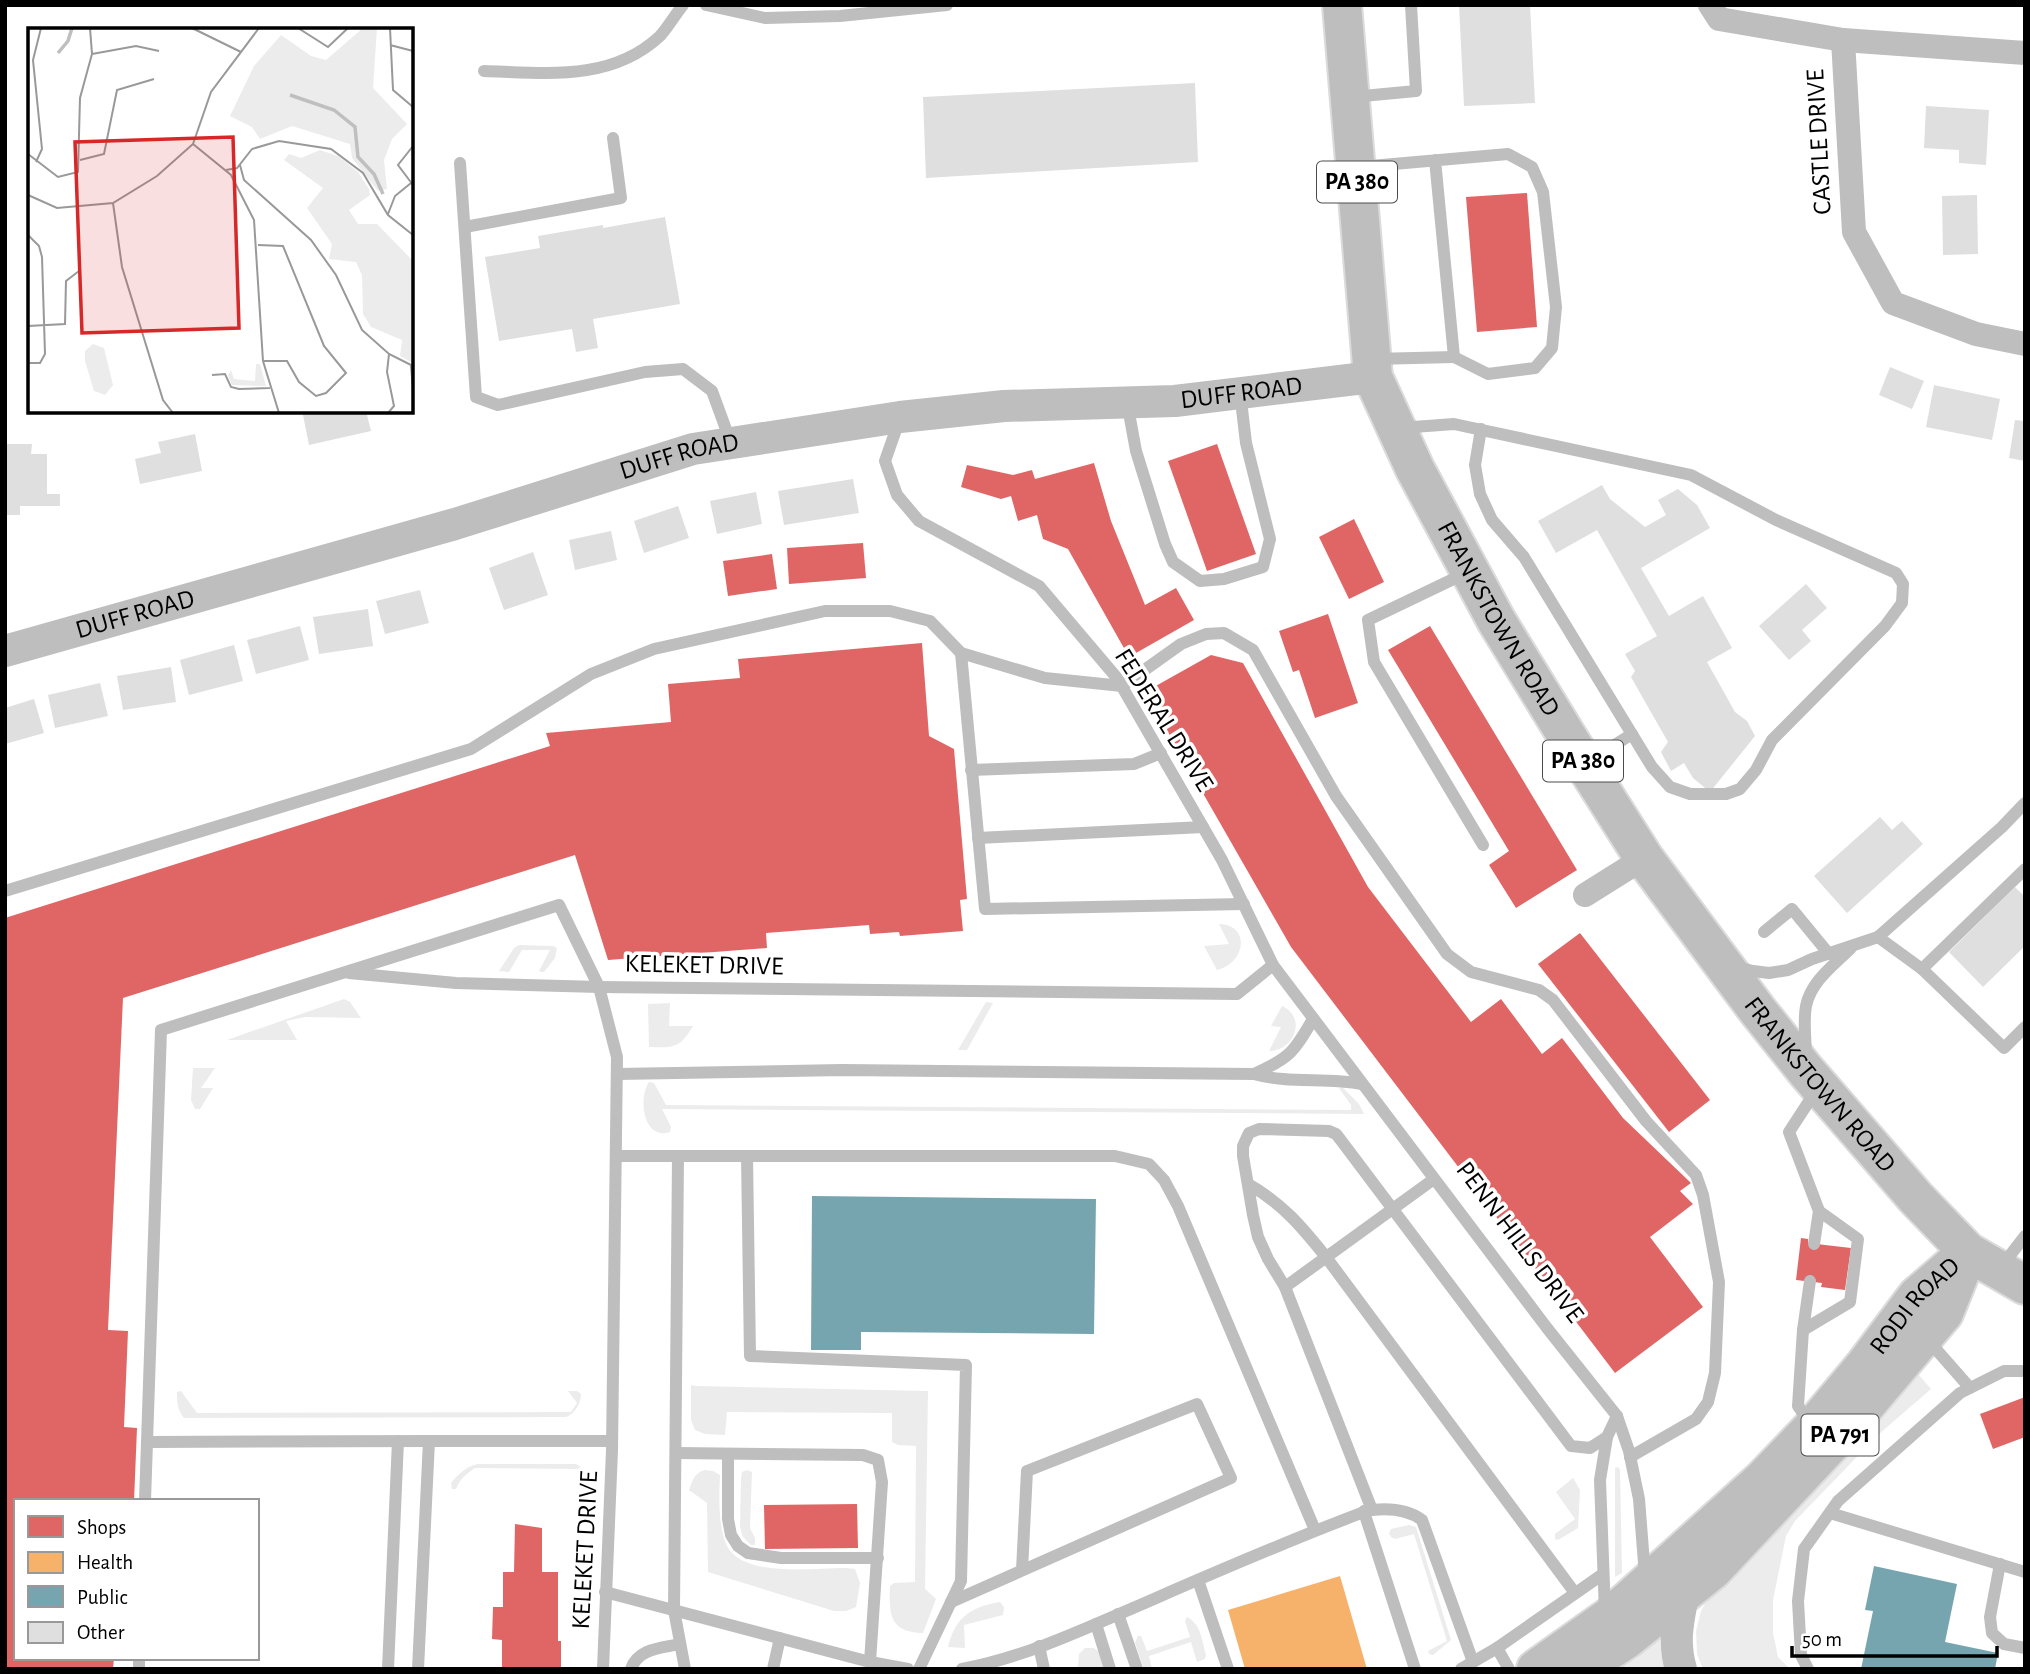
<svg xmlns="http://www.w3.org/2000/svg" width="2030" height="1674" font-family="'Alegreya Sans',sans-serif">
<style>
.green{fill:#ececec}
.shops{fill:#e06666}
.health{fill:#f6b26b}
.public{fill:#76a5af}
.building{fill:#dfdfdf}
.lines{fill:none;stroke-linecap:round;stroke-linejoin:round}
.primary-casing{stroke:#dbdbdb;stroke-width:42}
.service{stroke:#bebebe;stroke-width:12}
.minor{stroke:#bebebe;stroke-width:24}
.tertiary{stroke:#bebebe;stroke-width:32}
.primary{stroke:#bebebe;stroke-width:38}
.labels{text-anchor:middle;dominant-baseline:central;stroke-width:7;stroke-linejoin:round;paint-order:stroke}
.shield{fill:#fff;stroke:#4c4c4c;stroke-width:2}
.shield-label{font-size:24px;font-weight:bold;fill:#000}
.street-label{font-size:26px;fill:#000;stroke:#fff}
.inset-river{fill:none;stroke:#bfbfbf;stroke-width:3.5}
.inset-road{fill:none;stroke:#999;stroke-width:2}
.view{fill:#d62828;fill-opacity:0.15;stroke:#d62828;stroke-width:3.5}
.inset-edge{fill:none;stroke:#000;stroke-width:3.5}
</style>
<rect width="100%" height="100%" fill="#fff"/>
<g class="green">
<path d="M1219,924C1251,925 1246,963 1217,970L1204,946L1229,944Z"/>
<path d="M519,945L553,946L557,948L555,958L544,972H541L539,971L550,950H522L509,972L499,971L514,948Z"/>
<path d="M344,999L350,1002L361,1018L305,1017L286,1021L297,1040H227Z"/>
<path d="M986,1002L993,1003L967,1050H958Z"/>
<path d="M670,1003L669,1026H693C680,1048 674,1048 649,1047L648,1004Z"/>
<path d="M1282,1006C1307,1017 1295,1051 1269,1051L1281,1027L1271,1026Z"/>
<path d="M193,1068H215L201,1088H213L200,1109H195L191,1100Z"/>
<path d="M649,1082L654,1083L666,1105L1351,1110V1105L1339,1088L1342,1087L1359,1104L1364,1114L662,1109L671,1127L670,1132C643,1141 638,1098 649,1082Z"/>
<path d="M1918,1374L1931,1389L1879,1434L1795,1521L1786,1536L1773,1600V1633L1778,1657L1790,1669H1703L1697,1654L1696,1631L1701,1611L1712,1590L1787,1521L1875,1427Z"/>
<path d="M691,1385L697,1386L928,1391L925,1589L936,1599L923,1633C889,1632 889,1614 890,1586L894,1583L915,1582L916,1446L898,1445L892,1442V1413L727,1412L725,1435L705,1434L695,1430L691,1420Z"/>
<path d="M181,1391L197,1413L571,1412L577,1403L568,1391H577L581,1394C581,1403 575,1414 566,1417L184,1418C177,1409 177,1402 177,1392Z"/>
<path d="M478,1464H576L581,1467L578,1469L475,1468C467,1473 459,1480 456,1489H452L451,1483C458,1474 467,1466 478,1464Z"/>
<path d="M1618,1467L1620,1470L1622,1573L1615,1577V1468Z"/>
<path d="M705,1470L713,1471L720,1475C719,1495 717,1540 733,1554C757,1576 814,1568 845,1568L855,1569L860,1583L856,1607L846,1611H834L708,1572L707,1503L689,1490C693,1480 694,1473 705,1470Z"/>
<path d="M747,1470L752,1472L750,1528L755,1538V1545H751L743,1537L740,1527L741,1479L742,1472Z"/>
<path d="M1573,1478L1580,1490L1578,1528L1558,1540L1555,1539V1534L1575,1519L1556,1492Z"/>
<path d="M1409,1525L1416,1527L1451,1640L1433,1655L1429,1654L1428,1651L1447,1641L1414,1534L1395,1539L1391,1537L1389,1533L1391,1529Z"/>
<path d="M1000,1602L1004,1607L1003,1615L964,1625L965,1648L948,1647C955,1618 970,1607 1000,1602Z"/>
<path d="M1187,1617C1201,1624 1202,1641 1206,1655L1205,1659L1197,1662L1191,1642L1149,1656L1152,1669H1144L1135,1643L1138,1636H1141L1147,1651L1190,1637L1185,1621Z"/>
<path d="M1654,1633L1663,1637L1669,1669H1607Z"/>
<path d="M1085,1648H1094L1099,1652L1105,1669H1078L1079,1654Z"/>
</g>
<g class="shops">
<path d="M1527,193L1537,327L1477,332L1466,197Z"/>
<path d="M1217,444L1256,554L1207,571L1168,461Z"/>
<path d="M1094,463L1111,521L1145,605L1176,588L1194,620L1129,657L1068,549L1043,539L1037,515L1018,521L1011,496L1001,499L961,487L967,465L1013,475L1032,470L1035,479Z"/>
<path d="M1354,519L1384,582L1349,599L1319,537Z"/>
<path d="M863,543L866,578L789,584L787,548Z"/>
<path d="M772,554L777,589L728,596L723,561Z"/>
<path d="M1328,614L1358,703L1315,718L1299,670L1293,672L1279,631Z"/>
<path d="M1430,626L1577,870L1516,908L1489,865L1509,851L1388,650Z"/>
<path d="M922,643L929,736L954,749L967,899L960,900L963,931L900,936L899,932L870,934L869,925L766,933L767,948L608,960L575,855L123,998L108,1330L128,1331L124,1427L137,1428L134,1501H16V1658H114L113,1669H5V918L550,746L546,733L671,722L668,684L740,678L738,659Z"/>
<path d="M1211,655L1243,663L1368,887L1471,1022L1501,999L1542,1054L1562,1038L1623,1118L1691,1183L1680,1191L1693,1204L1650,1237L1703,1307L1615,1373L1291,947L1145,692Z"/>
<path d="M1580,933L1710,1100L1669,1132L1538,964Z"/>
<path d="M1801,1238L1808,1239V1243L1851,1248L1845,1290L1821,1287L1822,1283L1796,1280Z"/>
<path d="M2025,1397V1437L1993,1449L1980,1414Z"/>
<path d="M857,1504L858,1548L765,1549L764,1505Z"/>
<path d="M515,1524L542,1528V1572H558V1641H561V1669H502V1640L492,1639L493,1607H503V1572H514Z"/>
</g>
<path class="health" d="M1340,1576L1367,1669H1245L1228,1610Z"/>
<g class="public">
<path d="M812,1196L1096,1199L1094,1334L861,1332V1350H811Z"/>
<path d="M1874,1566L1957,1584L1945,1642L1998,1653L1995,1669H1861L1873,1611L1865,1610Z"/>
</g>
<g class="building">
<path d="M1459,5H1530L1535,103L1464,106Z"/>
<path d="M1195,83L1198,162L926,178L923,97Z"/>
<path d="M1926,106L1989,110L1986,165L1959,163V150L1924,148Z"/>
<path d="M1977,195L1978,254L1943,255L1942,196Z"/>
<path d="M665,217L680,304L593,319L598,348L576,352L572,329L499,341L485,257L540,248L538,236L603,225V228Z"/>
<path d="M1890,367L1924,381L1912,409L1879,395Z"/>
<path d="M1934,385L2000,399L1992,440L1926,427Z"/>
<path d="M318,411H366L371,431L309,445L303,415Z"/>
<path d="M2015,420L2025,421V461L2009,458Z"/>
<path d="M195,434L202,471L140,484L135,459L161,453L158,442Z"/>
<path d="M7,444H32L31,454H47V494H60V506H20V515H6Z"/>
<path d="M853,479L859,513L784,525L778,491Z"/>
<path d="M1602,485L1610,499L1645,527L1666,515L1658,500L1678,489L1697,505L1710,528L1641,568L1669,616L1703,596L1732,648L1707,662L1735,712L1747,721L1755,736L1710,792L1693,778L1684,763L1671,771L1661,752L1668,742L1631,677L1635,671L1625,654L1657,636L1597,530L1556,553L1538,521Z"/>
<path d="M756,492L762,524L717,534L710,501Z"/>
<path d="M678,506L689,538L644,553L634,521Z"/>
<path d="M611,531L617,560L575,570L569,540Z"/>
<path d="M533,552L548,595L504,610L489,568Z"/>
<path d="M1806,584L1827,608L1802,630L1811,641L1789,660L1759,626Z"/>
<path d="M420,590L429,623L385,634L376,601Z"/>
<path d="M368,609L373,646L319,654L313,617Z"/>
<path d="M300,626L309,660L256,674L247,640Z"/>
<path d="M234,645L243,681L189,695L180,660Z"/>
<path d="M171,667L176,702L123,710L117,676Z"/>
<path d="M100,683L108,716L55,728L48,695Z"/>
<path d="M34,699L44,733L5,744V708Z"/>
<path d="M1880,817L1892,830L1902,821L1923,844L1847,913L1814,876Z"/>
<path d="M2015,887L2025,897V946L1983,987L1949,952Z"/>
</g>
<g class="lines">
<defs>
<g id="primary">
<path id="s2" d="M1342,5L1373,377L1415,469L1496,620L1568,738L1644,858L1758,1011L1806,1071L1916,1198L1968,1252L2025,1285"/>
<path id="s3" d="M1536,1669L1612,1615L1763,1479L1813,1427L1865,1365L1917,1296L1968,1252"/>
<path d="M1581,1669L1627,1639L1713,1570L1849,1425L1944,1313L1966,1258"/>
</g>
</defs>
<use href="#primary" class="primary-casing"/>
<g class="service">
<path d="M706,5L765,18L840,16L947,5"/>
<path d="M484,71C545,73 611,82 660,36C668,27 675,15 683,5"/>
<path d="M1352,97L1416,91L1411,5"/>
<path d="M460,163L476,397L498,405L645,372L683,369L712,391L731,443"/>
<path d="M1359,167L1508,154L1532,167L1543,192L1556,307L1552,348L1535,368L1488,374L1454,357L1435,160"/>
<path d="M465,227L621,198L613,138"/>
<path d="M1374,359L1454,357"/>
<path d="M1127,402L1136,451L1165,544L1173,562L1200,581L1224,579L1263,567L1270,539L1246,443L1240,392"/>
<path d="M899,421L885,461L897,495L919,521L1039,586L1117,678L1222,860L1273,965L1547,1328L1617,1416L1629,1451L1639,1499L1645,1576"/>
<path d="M1400,428L1454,424L1691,475L1776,520L1896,573L1903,584L1902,603L1885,626L1772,740L1756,770L1740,789L1726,794H1690L1670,787L1652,767L1524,557L1492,520L1480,494L1475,465L1481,429"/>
<path d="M1466,573L1368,620L1374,662L1483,845"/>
<path d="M961,653L985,909L1244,904"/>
<path d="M1588,762L1632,734"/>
<path d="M971,770L1134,764L1161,753"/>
<path d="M978,838L1203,827"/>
<path d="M5,891L471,749L591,674L654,649L825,611H890L930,621L961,653L1045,678L1122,686L1181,644L1206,634L1224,633L1253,650L1336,796L1447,954L1471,972L1539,990L1553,1000L1646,1121L1696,1175L1703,1195L1719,1282L1715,1373L1708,1402L1696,1419L1630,1457"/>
<path d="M1764,932L1792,909L1829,954"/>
<path d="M1878,937L1922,969L2004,1048L2025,1027"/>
<path d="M1737,967L1753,971L1769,973L1788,970L1812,959L1878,937L2002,827L2025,803"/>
<path d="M1922,969L2025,869"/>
<path d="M349,973L456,983L599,987L1237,994L1273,965"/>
<path d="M1806,1057C1806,1041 1803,1022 1806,1006C1811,981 1834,965 1851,948"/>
<path d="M617,1074L842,1070L1254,1074C1289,1084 1326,1077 1362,1084"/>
<path d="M1254,1074C1290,1058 1294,1052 1313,1019"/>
<path d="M616,1156H1115L1149,1164L1164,1180L1178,1206L1315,1530"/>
<path d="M678,1156L674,1610L685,1669"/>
<path d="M747,1156L750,1356L966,1365L961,1581L919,1669"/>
<path d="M1248,1184C1282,1203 1302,1227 1326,1257L1575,1593"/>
<path d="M1814,1244L1819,1211"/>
<path d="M2001,1267L2025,1236"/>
<path d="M1285,1287L1268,1259L1258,1237L1253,1215L1243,1156V1146L1249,1133L1259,1129L1329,1131L1336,1134L1340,1139L1571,1446L1590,1448L1607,1437"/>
<path d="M1803,1330L1810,1281"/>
<path d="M1927,1339L1970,1388"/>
<path d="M1810,1423L1798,1406L1803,1330L1850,1302L1858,1239L1819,1211L1789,1132L1817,1089"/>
<path d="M147,1442L429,1441"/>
<path d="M676,1453L863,1455L878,1460L882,1482L870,1662"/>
<path d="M728,1454V1519L731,1535L738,1546L748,1553L781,1558H878"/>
<path d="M145,1501L161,1030L559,905L599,987L617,1057L612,1450L603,1669"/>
<path d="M1372,1510L1285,1287L1434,1179"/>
<path d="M1364,1511C1383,1508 1406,1508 1422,1520L1473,1662"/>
<path d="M1830,1513L2025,1572"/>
<path d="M2000,1564L1990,1617L1992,1633L2004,1644L2025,1648"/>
<path d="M1198,1580L1228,1669"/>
<path d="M605,1592L870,1662L908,1669"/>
<path d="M951,1602L1231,1478L1197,1404L1027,1471L1022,1570"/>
<path d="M1605,1612L1600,1480L1607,1437L1617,1416"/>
<path d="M1118,1614L1137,1669"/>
<path d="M1096,1624L1110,1669"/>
<path d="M1039,1646L1044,1669"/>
<path d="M1497,1648L1603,1574"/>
<path d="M139,1669V1658"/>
<path d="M388,1669L398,1441"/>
<path d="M418,1669L429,1441H612"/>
<path d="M631,1669C638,1648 662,1648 680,1644"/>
<path d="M773,1669L780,1638"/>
<path d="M962,1669C1021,1658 1078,1632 1133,1608C1209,1575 1286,1541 1364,1512L1415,1669"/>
<path d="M1461,1669L1497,1648L1509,1669"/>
<path d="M1808,1669L1801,1655L1798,1601L1804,1549L1838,1501L1960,1393L2004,1371H2025"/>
</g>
<g class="minor">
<path d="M1710,5L1719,19L1843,40L2025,53"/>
<path d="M1843,40L1854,232L1893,303L1976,334L2025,344"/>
<path d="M1585,895L1644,858"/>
</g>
<g class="tertiary">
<path id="s1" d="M5,651L455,524L693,449L900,417L1004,406L1175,401L1373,377"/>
<path d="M1681,1669C1673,1642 1678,1622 1683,1595"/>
</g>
<use href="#primary" class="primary"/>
</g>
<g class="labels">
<g class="shield">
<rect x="1317" y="161.5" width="80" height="41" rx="5"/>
<rect x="1543" y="740.5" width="80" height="41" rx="5"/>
<rect x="1801.5" y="1414.5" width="77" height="41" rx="5"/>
</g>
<g class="shield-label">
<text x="1357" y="182">PA 380</text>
<text x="1583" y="761">PA 380</text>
<text x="1840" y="1435">PA 791</text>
</g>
<g class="street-label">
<text transform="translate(1819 142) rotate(-93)">CASTLE DRIVE</text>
<text stroke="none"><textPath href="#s1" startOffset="1269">DUFF ROAD</textPath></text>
<text stroke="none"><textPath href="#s1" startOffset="702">DUFF ROAD</textPath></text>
<text stroke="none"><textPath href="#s1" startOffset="135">DUFF ROAD</textPath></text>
<text stroke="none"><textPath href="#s2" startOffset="646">FRANKSTOWN ROAD</textPath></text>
<text transform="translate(1164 720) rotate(58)">FEDERAL DRIVE</text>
<text transform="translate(704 965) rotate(1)">KELEKET DRIVE</text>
<text stroke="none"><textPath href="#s2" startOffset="1213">FRANKSTOWN ROAD</textPath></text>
<text transform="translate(1520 1242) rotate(53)">PENN HILLS DRIVE</text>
<text stroke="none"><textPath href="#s3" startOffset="527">RODI ROAD</textPath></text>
<text transform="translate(585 1550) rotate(-87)">KELEKET DRIVE</text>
</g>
</g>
<g transform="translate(28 28)">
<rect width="385" height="385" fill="#fff"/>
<path d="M335,0H349L345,60L379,96L364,111L356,132L359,161L350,163L324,130L322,116L264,98L232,111L224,99L202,88L226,38L253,7L283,28L298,32ZM292,122L310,128L330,144L341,161L342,167L321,182L330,196H349L385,233V335L372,328L374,312L343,299L335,286L334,247L328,234L301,231L304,216L279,180L295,160L256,132L261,126L273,130ZM65,316L76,320L85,357L77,367L66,363L57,333V323ZM228,336H232L238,358L204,357L200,347L203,342L206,351L227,353Z" fill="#ececec"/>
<path class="inset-river" d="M30,25L40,13L44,0M262,67L306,82L327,99L330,129L346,146L355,166"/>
<path class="inset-road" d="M164,0L213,24M270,0L300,19L320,0M362,0L365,62L385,79M362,17L385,23M64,26L108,18L131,23M165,116L203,147L226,192L235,333L251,385M385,118L370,137L385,157M0,126L30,149L50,144L52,70L64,26L62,0M52,132L76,126L89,62L126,51M8,134L14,121L5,32L13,0M212,137L216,152L283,212L308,247L334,302L361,326L385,338M198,142L209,140L224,121L251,113L303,121L335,145L360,187L385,207M0,167L29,180L85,175L129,148L165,116L183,64L231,0M85,175L94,239L135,372L145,385M360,186L367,168L383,155M0,207L11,218L14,229L17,326L12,335H0M230,217L255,218L296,318L318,345L298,365L288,368L271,354L259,333H235M0,298L37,296L38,253L51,243M383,338L385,361M184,347L197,346L203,359L211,361L242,360M360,385L366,378L359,344L361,326"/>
<path class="view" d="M205,109L211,300L54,305L47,114Z"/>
<rect width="385" height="385" class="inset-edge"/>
</g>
<rect width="2030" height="1674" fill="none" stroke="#000000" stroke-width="14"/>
<rect x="14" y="1499" width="245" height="161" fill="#ffffff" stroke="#999999" stroke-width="2"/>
<rect x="28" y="1516" width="35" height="21" fill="#e06666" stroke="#999999" stroke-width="2"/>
<text x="77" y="1534" font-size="21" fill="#000000">Shops</text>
<rect x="28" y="1552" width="35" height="21" fill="#f6b26b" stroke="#999999" stroke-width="2"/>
<text x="77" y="1569" font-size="21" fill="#000000">Health</text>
<rect x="28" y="1586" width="35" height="21" fill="#76a5af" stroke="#999999" stroke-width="2"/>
<text x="77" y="1604" font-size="21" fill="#000000">Public</text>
<rect x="28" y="1622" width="35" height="21" fill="#dfdfdf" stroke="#999999" stroke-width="2"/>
<text x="77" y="1639" font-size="21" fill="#000000">Other</text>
<path d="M1792 1646v10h205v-10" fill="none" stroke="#000000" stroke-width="3.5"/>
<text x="1802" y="1646" font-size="21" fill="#000000" stroke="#ffffff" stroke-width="5" paint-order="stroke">50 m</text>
</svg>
